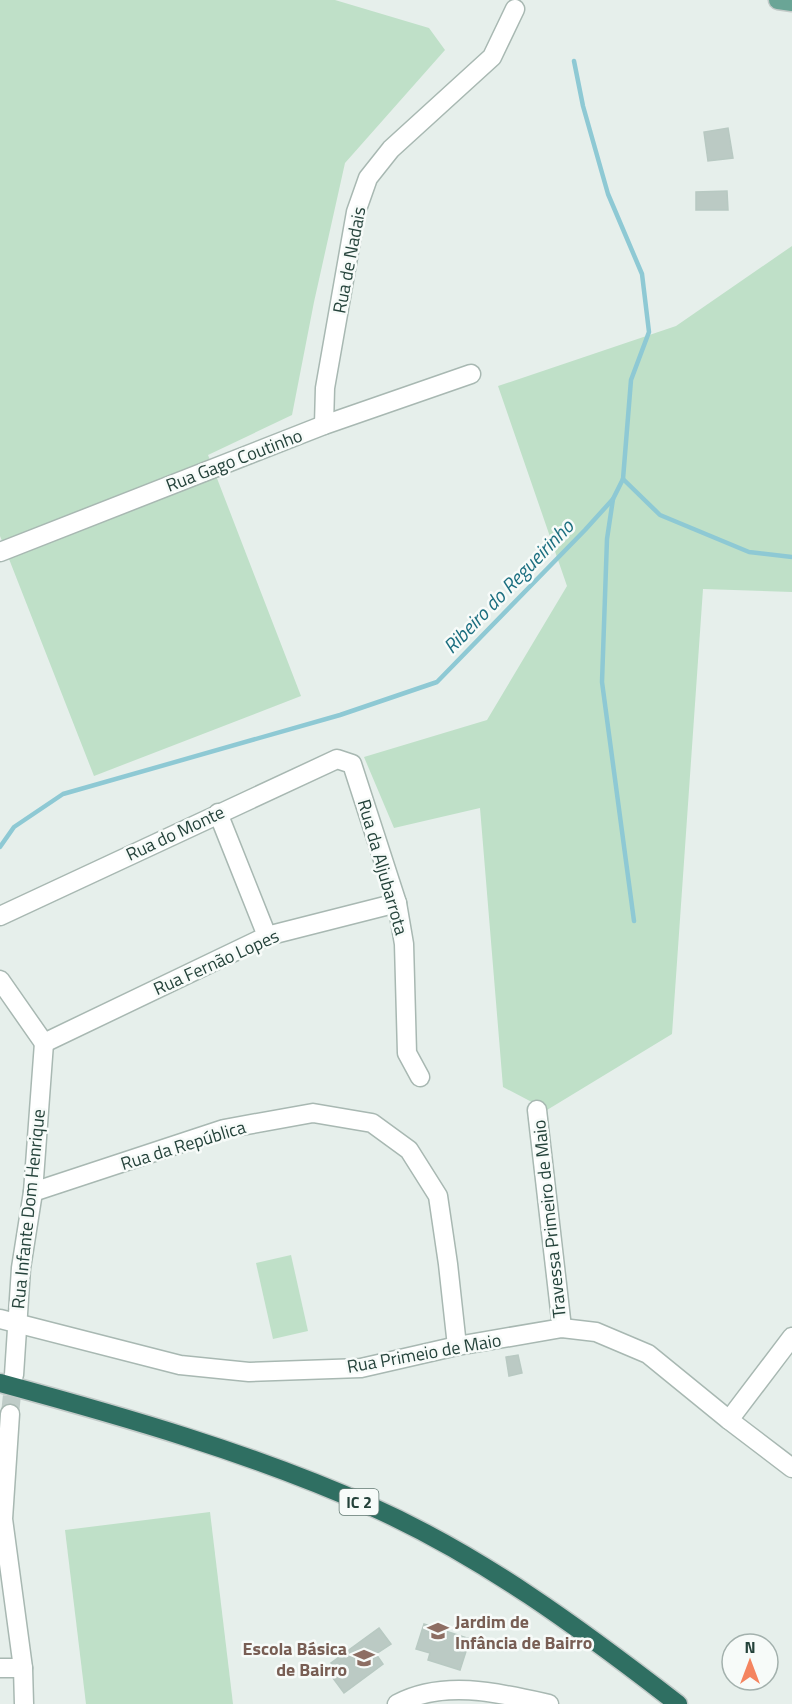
<svg xmlns="http://www.w3.org/2000/svg" width="792" height="1704" font-family="'Titillium Web',sans-serif">
<style>
.green{fill:#bfe0c8}
.lines{fill:none;stroke-linecap:round;stroke-linejoin:round}
.stream{stroke:#8ec9d4;stroke-width:4.5}
.building{fill:#bbcac4;stroke:#b8c9c2;stroke-width:1.5}
.minor-tunnel{stroke:#bfccc8;stroke-width:18;stroke-dasharray:18 9;stroke-linecap:butt}
.minor-casing{stroke:#a8b8b2;stroke-width:21}
.major-casing{stroke:#c2cac8;stroke-width:21}
.highway-casing{stroke:#c2cac8;stroke-width:21}
.minor{stroke:#fff;stroke-width:18}
.major{stroke:#6aa596;stroke-width:18}
.highway{stroke:#2f6f62;stroke-width:18}
.labels{text-anchor:middle;dominant-baseline:central;stroke-width:5;stroke-linejoin:round;paint-order:stroke}
.shield{fill:#f7fbf9;stroke:#637a73;stroke-width:1.5}
.shield-label{font-size:16px;font-weight:bold;fill:#24423a}
.street-label{font-size:18px;fill:#24423a;stroke:#f7fbf9}
.education-label{font-size:18px;font-weight:bold;fill:#785e54;stroke:#f7fbf9;text-anchor:start}
.water-label{font-size:20px;font-style:italic;fill:#1c6f80;stroke:#f7fbf9}
</style>
<rect width="100%" height="100%" fill="#e6efeb"/>
<g class="green">
<path d="M0,0H335L429,28L445,50L345,163L314,302L292,415L208,455L301,696L94,776L0,536Z"/>
<path d="M792,246V592L703,589L672,1034L547,1110L503,1087L480,808L394,828L364,757L487,720L567,586L498,386L676,326Z"/>
<path d="M291,1255L308,1331L273,1339L256,1263Z"/>
<path d="M210,1512L233,1704H86L65,1530Z"/>
</g>
<g class="lines">
<g class="stream">
<path d="M623,479L660,515L749,552L792,557"/>
<path d="M613,499L607,539L602,682L634,921"/>
<path d="M0,847L14,827L63,794L340,715L437,682L585,530L613,499L623,479L631,380L649,332L642,274L608,194L583,106L574,61"/>
</g>
</g>
<g class="building">
<path d="M728,128L733,158L708,161L704,132Z"/>
<path d="M727,191L728,210H696V192Z"/>
<path d="M518,1355L522,1373L509,1376L506,1357Z"/>
<path d="M424,1624L470,1639L460,1670L428,1660L430,1653L416,1649Z"/>
<path d="M379,1628L391,1644L376,1654L383,1664L344,1693L330,1674L336,1671L331,1663Z"/>
</g>
<g class="lines">
<path class="minor-tunnel" d="M10,1414L14,1375"/>
<defs>
<g id="minor">
<path d="M324,425L325,388L356,212L368,178L391,149L492,57L515,9"/>
<path d="M0,552L324,425L471,374"/>
<path d="M218,813L267,936"/>
<path d="M0,916L337,759L352,764L397,903L404,944L407,1053L420,1077"/>
<path d="M0,980L44,1043"/>
<path d="M44,1043L267,936L397,903"/>
<path d="M537,1110L562,1328"/>
<path d="M33,1192L224,1129L313,1113L372,1123L409,1150L438,1196L448,1264L457,1346"/>
<path d="M0,1319L180,1365L249,1372L361,1368L457,1346L562,1328L596,1332L648,1354L729,1420L792,1468"/>
<path d="M14,1375L21,1268L33,1192L44,1043"/>
<path d="M10,1414L3,1519L23,1668L24,1704"/>
<path d="M729,1420L792,1337"/>
<path d="M0,1668H23"/>
<path d="M397,1704C444,1679 500,1693 549,1704"/>
</g>
<path id="major" d="M778,0L792,2"/>
<path id="highway" d="M0,1383C125,1417 251,1453 370,1506C482,1556 581,1629 678,1704"/>
</defs>
<use href="#minor" class="minor-casing"/>
<use href="#major" class="major-casing"/>
<use href="#highway" class="highway-casing"/>
<use href="#minor" class="minor"/>
<use href="#major" class="major"/>
<use href="#highway" class="highway"/>
</g>
<defs>
<symbol id="school-bare" viewBox="-9 -9 18 18"><path d="M0-5L7-2L0 1L-7-2ZM-4 1L0 2.5L4 1V4Q0 6-4 4Z" fill="#8d6e63" stroke="#f7fbf9" stroke-width="2.5" paint-order="stroke"/></symbol>
</defs>
<g fill-rule="evenodd">
<use href="#school-bare" x="423" y="1616" width="30" height="30"/>
<use href="#school-bare" x="349" y="1643" width="30" height="30"/>
</g>
<g class="labels">
<rect class="shield" x="339.5" y="1489" width="39" height="26" rx="4.5"/>
<g class="shield-label">
<text x="359" y="1502">IC 2</text>
</g>
<g class="street-label">
<text transform="translate(349 260) rotate(-79)">Rua de Nadais</text>
<text transform="translate(234 460) rotate(-21)">Rua Gago Coutinho</text>
<text transform="translate(175 833) rotate(-25)">Rua do Monte</text>
<text transform="translate(383 867) rotate(74)">Rua da Aljubarrota</text>
<text transform="translate(216 962) rotate(-24)">Rua Fernão Lopes</text>
<text transform="translate(183 1145) rotate(-17)">Rua da República</text>
<text transform="translate(28 1209) rotate(-84)">Rua Infante Dom Henrique</text>
<text transform="translate(549 1219) rotate(-96)">Travessa Primeiro de Maio</text>
<text transform="translate(424 1353) rotate(-10)">Rua Primeio de Maio</text>
</g>
<g class="education-label">
<text x="455" y="1621">Jardim de<tspan x="455" dy="21">Infância de Bairro</tspan></text>
<text x="347" y="1648" text-anchor="end">Escola Básica<tspan x="347" dy="21">de Bairro</tspan></text>
</g>
<g class="water-label">
<text transform="translate(508 586) rotate(-46)">Ribeiro do Regueirinho</text>
</g>
</g>
<g transform="translate(750 1662)"><circle r="28" fill="#f7fbf9" stroke="#a3b1ad" stroke-width="1.5"/>
<path d="M0-4.5L10 22L0 15L-10 22Z" fill="#f4845f"/>
<text y="-9" font-size="16" font-weight="bold" text-anchor="middle" fill="#24423a">N</text>
</g>
</svg>
